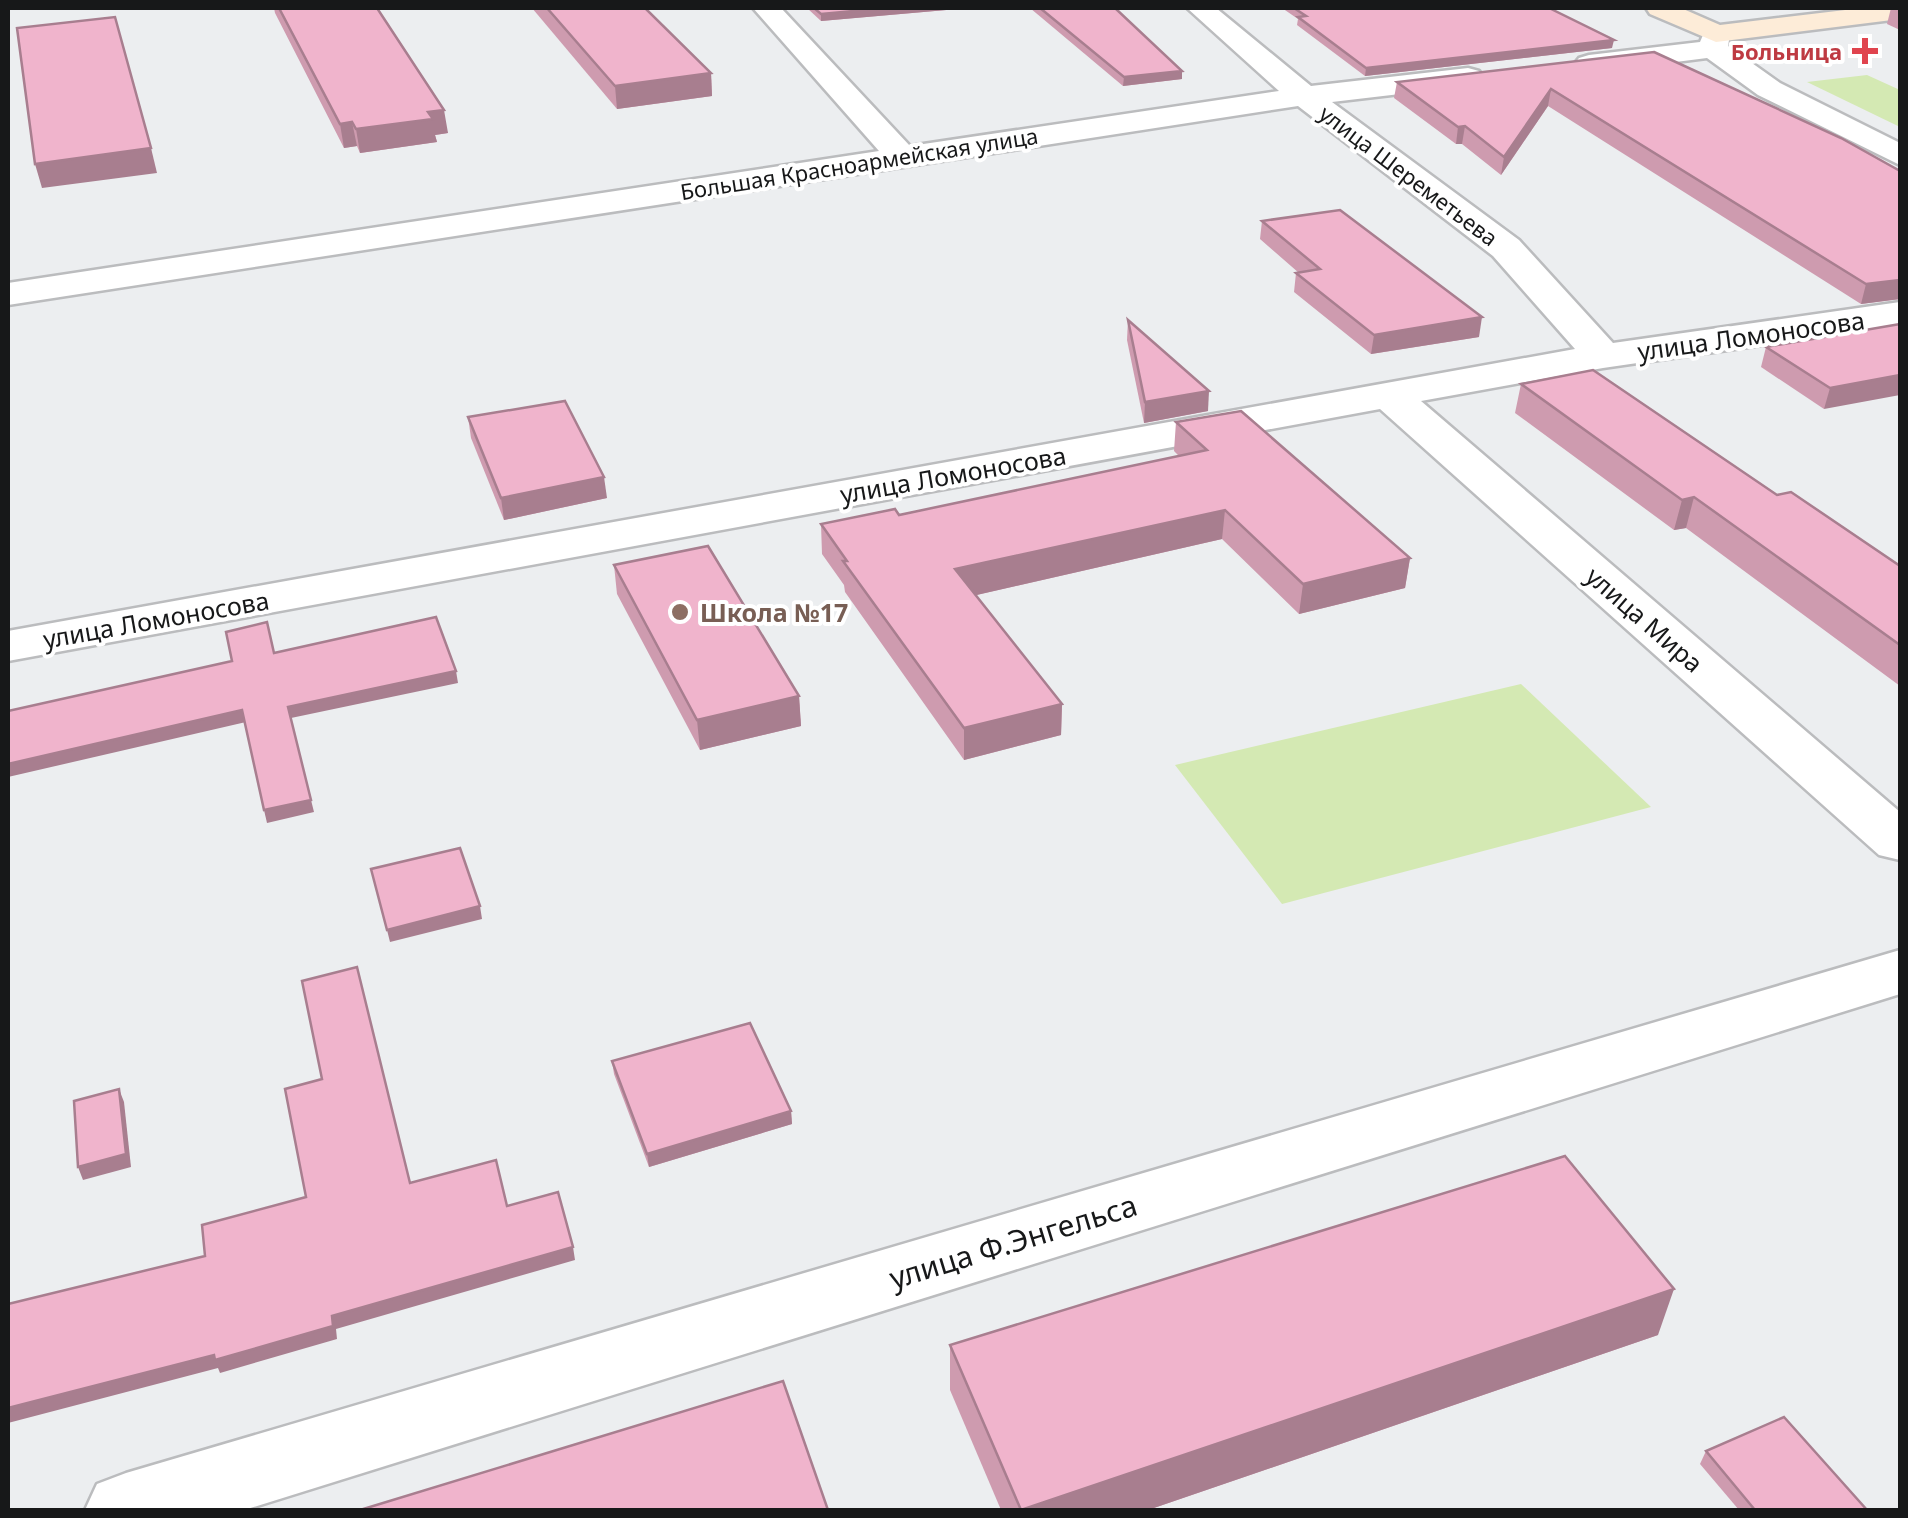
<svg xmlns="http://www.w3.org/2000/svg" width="1908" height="1518" font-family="'Noto Sans',sans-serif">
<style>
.green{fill:#d4e9b3}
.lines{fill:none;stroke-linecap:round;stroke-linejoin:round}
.street-casing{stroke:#bbbcbe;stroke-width:5}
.secondary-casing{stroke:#bbbcbe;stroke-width:5}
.street{fill:#fff;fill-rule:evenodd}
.secondary{fill:#fdecd8;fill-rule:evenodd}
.wall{fill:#ce9baf}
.shaded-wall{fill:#a87e8f}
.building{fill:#f0b4cc;stroke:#a87e8f;stroke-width:2.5}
.health-dot{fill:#e0444e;stroke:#fff;stroke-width:4}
.education-dot{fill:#8d6e63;stroke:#fff;stroke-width:4}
.labels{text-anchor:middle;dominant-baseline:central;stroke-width:8;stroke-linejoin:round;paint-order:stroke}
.far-health-label{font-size:22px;font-weight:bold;fill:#be3a42;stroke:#fff;text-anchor:end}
.far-street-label{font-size:22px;fill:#171819;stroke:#fff}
.street-label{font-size:25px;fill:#171819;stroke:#fff}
.education-label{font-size:25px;font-weight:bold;fill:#785e54;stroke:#fff;text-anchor:start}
.near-street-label{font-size:30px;fill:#171819;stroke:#fff}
</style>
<rect width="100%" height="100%" fill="#eceef0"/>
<g class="green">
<path d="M1867,75L1900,90V127L1807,82Z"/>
<path d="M1521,684L1651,807L1282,904L1175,765Z"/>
</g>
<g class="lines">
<defs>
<g id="street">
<path d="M753,8H781L910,146L1279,91L1187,8H1216L1311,86L1468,68L1479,71L1483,77L1479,83L1468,86L1332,102L1519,240L1613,343L1900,302V325L1603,368L1421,401L1900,812V860L1879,855L1380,409L8,661V631L1575,349L1493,256L1298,106L8,305V283L879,151Z"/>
<path d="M1716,26L1726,28L1730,34L1728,46L1780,83L1900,143V165L1758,95L1707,58L1589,73L1579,70L1574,64L1579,58L1589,55L1700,42L1706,28Z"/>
<path d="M1900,950V994L244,1510H85L97,1484L126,1473Z"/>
</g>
<path id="secondary" d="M1646,8H1681L1720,25L1862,8H1900V19L1716,42L1650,14Z"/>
</defs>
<use href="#street" class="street-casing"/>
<use href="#secondary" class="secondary-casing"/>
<use href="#street" class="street"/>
<use href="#secondary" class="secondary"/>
</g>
<g class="wall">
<path d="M274,8H377L448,133L435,135L437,142L360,153L357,146L344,148L275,13Z"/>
<path d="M532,8H645L711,73L712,96L617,109Z"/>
<path d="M807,8H969L821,21Z"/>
<path d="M1030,8H1115L1182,71V79L1123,86Z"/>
<path d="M1282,8H1549L1612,48L1365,76L1297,25L1298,19Z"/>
<path d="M1891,8H1900V30L1887,24Z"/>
<path d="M1654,52L1900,171V299L1861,304L1548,106L1501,175L1462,144H1456L1394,98L1397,82Z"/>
<path d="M1262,221L1479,337L1371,354L1294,292L1296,273H1299L1260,239Z"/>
<path d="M1128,320L1208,411L1144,423L1127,340Z"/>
<path d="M1900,324L1824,409L1761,367L1766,347Z"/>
<path d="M1521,384L1777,495L1900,566V686L1686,528L1674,530L1515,413Z"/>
<path d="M468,417L607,498L504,520L471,438Z"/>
<path d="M1176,422L1410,558L1405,588L1299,614L1222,539L976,595L1062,704L1061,735L964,760L845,592L844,585L822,554L821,524L899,515L1179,456L1174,451Z"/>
<path d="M614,565L799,696L801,726L700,750L617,594Z"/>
<path d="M612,1061L791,1111L792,1124L649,1167L614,1074Z"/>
<path d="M1658,1335L1148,1510H1001L950,1390V1345Z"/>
<path d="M1706,1451L1867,1510H1739L1700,1464Z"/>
</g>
<g class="shaded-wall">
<path d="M886,8H969L821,21V14Z"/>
<path d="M1614,40L1612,48L1365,76L1366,68Z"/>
<path d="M1182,71V79L1123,86L1124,77Z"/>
<path d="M711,73L712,96L617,109L615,86Z"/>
<path d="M1551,89L1548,106L1501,175L1504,157Z"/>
<path d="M444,110L448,133L435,135L437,142L360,153L356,129L428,112Z"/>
<path d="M352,122L357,146L344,148L340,124Z"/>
<path d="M1465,126L1462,144H1456L1458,127Z"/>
<path d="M151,148L157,173L42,188L35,164Z"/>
<path d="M1900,280V299L1861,304L1866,284Z"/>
<path d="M1482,317L1479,337L1371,354L1374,335Z"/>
<path d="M1900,375V395L1824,409L1830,388Z"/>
<path d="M1209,391L1208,411L1144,423L1145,402Z"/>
<path d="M604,477L607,498L504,520L501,498Z"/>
<path d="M1694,497L1686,528L1674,530L1682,500Z"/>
<path d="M1225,510L1222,539L955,600V569Z"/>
<path d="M1410,558L1405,588L1299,614L1303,584Z"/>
<path d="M456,671L458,683L291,718L288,707Z"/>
<path d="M799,696L801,726L700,750L697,720Z"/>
<path d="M1062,704L1061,735L964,760V728Z"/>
<path d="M242,710L246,722L8,777V764Z"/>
<path d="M311,800L314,812L267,823L264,810Z"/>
<path d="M480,906L482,919L390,942L387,930Z"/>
<path d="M119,1089L124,1102L131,1167L83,1180L78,1167Z"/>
<path d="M791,1111L792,1124L649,1167L647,1154Z"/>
<path d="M573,1247L575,1260L336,1329L337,1339L220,1373L218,1368L8,1423V1408L214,1355L332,1316Z"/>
<path d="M1674,1289L1658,1335L1148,1510H1021Z"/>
</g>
<g class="building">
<path d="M279,8H377L444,110L428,112L433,119L356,129L352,122L340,124Z"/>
<path d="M547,8H645L711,73L615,86Z"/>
<path d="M814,8H886L821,14Z"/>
<path d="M1040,8H1115L1182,71L1124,77Z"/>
<path d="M1294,8H1549L1614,40L1366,68L1298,17L1306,16Z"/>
<path d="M115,17L151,148L35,164L17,28Z"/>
<path d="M1654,52L1841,138L1900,171V280L1866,284L1551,89L1504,157L1465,126L1458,127L1397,82Z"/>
<path d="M1340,210L1482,317L1374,335L1296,273L1320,269L1262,221Z"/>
<path d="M1128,320L1209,391L1145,402Z"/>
<path d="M1900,324V375L1830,388L1766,347Z"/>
<path d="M1593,370L1777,495L1791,492L1900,566V645L1694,497L1682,500L1521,384Z"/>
<path d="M565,401L604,477L501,498L468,417Z"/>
<path d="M1241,411L1410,558L1303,584L1225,510L955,569L1062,704L964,728L843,561H847L821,524L895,509L899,515L1207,450L1176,422Z"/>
<path d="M708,546L799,696L697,720L614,565Z"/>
<path d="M436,617L456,671L288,707L311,800L264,810L242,710L8,764V711L232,661L226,632L267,622L274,653Z"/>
<path d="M460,848L480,906L387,930L371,869Z"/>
<path d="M357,967L410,1183L496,1160L507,1206L558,1192L573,1247L332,1316L333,1326L215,1360L214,1355L8,1408V1304L205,1256L202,1225L306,1197L285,1089L322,1079L302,981Z"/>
<path d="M750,1023L791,1111L647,1154L612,1061Z"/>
<path d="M119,1089L126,1154L78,1167L74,1101Z"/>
<path d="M1565,1156L1674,1289L1021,1510L950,1345Z"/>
<path d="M783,1381L828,1510H360Z"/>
<path d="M1784,1417L1867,1510H1755L1706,1451Z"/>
</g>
<path class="health-dot" d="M1860 36h10v10h10v10h-10v10h-10v-10h-10v-10h10z"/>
<circle class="education-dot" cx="680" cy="612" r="10"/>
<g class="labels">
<g class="far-health-label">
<text x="1842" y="51">Больница</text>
</g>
<g class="far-street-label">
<text transform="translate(859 163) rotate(-9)">Большая Красноармейская улица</text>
<text transform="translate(1409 175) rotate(37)">улица Шереметьева</text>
</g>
<g class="street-label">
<text transform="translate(1751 335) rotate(-8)">улица Ломоносова</text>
<text transform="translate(953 474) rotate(-10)">улица Ломоносова</text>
<text transform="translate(156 619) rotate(-10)">улица Ломоносова</text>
<text transform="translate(1645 619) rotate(41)">улица Мира</text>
</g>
<g class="education-label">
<text x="700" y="612">Школа №17</text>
</g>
<g class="near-street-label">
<text transform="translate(1013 1241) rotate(-17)">улица Ф.Энгельса</text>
</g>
</g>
<rect width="1908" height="1518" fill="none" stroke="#171819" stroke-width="20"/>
</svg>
